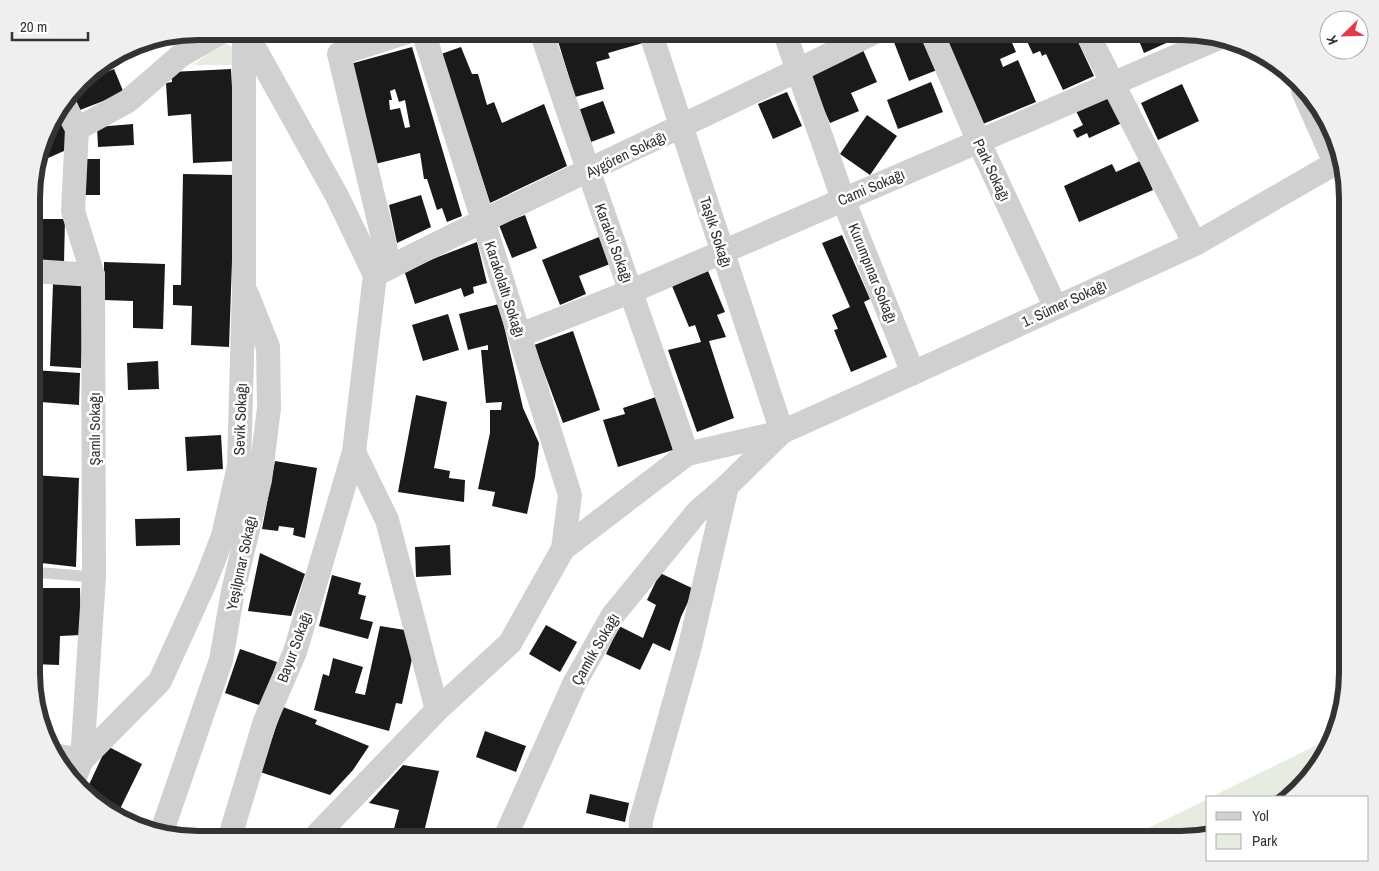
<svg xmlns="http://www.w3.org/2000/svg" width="1379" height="871" font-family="'Archivo Narrow',sans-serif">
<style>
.green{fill:#e6ecdf}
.building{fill:#1a1a1a;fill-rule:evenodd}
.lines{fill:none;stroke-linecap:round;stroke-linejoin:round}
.lane{stroke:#d0d0d0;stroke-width:11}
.street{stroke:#d0d0d0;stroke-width:24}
.labels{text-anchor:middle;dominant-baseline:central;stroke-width:5;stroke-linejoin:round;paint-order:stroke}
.street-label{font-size:15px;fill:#333;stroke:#fff}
.rim{fill:none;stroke:#333;stroke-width:6}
</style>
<rect width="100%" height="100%" fill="#fff"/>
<g class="green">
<path d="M223,42L236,49V65H193Z"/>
<path d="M1329,739L1320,765L1286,797H1211Z"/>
<path d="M1208,799V834L1191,839H1126Z"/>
</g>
<g class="building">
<path d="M589,31H639L643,43L608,53L610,58L596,62L604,89L575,97L558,41Z"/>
<path d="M906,31H921L937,70L909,81L892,37Z"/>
<path d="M943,31H1007L1016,52L1000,59L1003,67L1018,60L1036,102L983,124Z"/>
<path d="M1022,31H1073L1094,76L1063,90L1046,54L1042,56L1040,51L1033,54Z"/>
<path d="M1135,31H1181L1184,35L1144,53Z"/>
<path d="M412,47L462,216L447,222L442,208L437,210L427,179H424L420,153L375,164L350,64ZM395,89L399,102L405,100L410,127L405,128L400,108L390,110L389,100H392L390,91Z"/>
<path d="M461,47L472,74H478L487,105L494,102L502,123L544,104L567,166L490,203L441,54Z"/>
<path d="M863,50L877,82L851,93L859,111L830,123L808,74Z"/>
<path d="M104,63L107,72L114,69L124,93L80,110L73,93L88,73Z"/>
<path d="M231,69L236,161L193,163L191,114L168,116L166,83L172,82L171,72Z"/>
<path d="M931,82L943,112L898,129L887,100Z"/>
<path d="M1182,84L1199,121L1158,140L1141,103Z"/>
<path d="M787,92L802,126L773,139L758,104Z"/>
<path d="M1109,96L1122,123L1089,138L1087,133L1077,138L1073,130L1083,125L1076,111Z"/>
<path d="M603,101L615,133L591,142L578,110Z"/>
<path d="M867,115L897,136L870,175L840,154Z"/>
<path d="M55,116L56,118L61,116L73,147L39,162L49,124Z"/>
<path d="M133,124L134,145L98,147L97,127Z"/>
<path d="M81,159H100V195H82Z"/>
<path d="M1140,161L1153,190L1079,222L1064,186L1112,164L1116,172Z"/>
<path d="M183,174L235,175L229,347L191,345L192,306L173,305V285H181Z"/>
<path d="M421,195L431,227L397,243L389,205Z"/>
<path d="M525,215L537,248L512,258L499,225Z"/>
<path d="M38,219H65L64,263L33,262V223H38Z"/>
<path d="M842,235L870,299L864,302L887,357L851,372L834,330L838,329L832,315L850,307L822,243Z"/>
<path d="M599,237L610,264L579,276L586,294L560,305L542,260Z"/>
<path d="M477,242L487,283L473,287L474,293L464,297L461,288L415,304L404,270Z"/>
<path d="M104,262L165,264L163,329L133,328V301L104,300Z"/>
<path d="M708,271L725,312L717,315L726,337L709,341L734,418L697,432L668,350L701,342L695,325L689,327L672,286Z"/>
<path d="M53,284L85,285L81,368L50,366Z"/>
<path d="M499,304L523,408L539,443L535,477L527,514L492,506L495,492L478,489L490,433V410H501L502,402L486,403L481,350H488V345L468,350L459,314Z"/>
<path d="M448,314L459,350L423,361L412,325Z"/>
<path d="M573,331L600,410L563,423L534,345Z"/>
<path d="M158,361L159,389L128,390L127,363Z"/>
<path d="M33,370L80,373L79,405L41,402L33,406Z"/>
<path d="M416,395L447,402L434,468L450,471L449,478L465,480L464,502L398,492Z"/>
<path d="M656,397L673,450L618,467L603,420L625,414L623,408Z"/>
<path d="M221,435L223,469L187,471L185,437Z"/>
<path d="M275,461L317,468L305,538L293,535L294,528L279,526L278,531L262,529Z"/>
<path d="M33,475L79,478L76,567L33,562Z"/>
<path d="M180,518V545L136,546L135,519Z"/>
<path d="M450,545L451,575L416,577L415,547Z"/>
<path d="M260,553L305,574L291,616L248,611Z"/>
<path d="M660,573L694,589L681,617L670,651L653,643L640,670L606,654L619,626L643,638L656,605L647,600Z"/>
<path d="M332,575L361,583L358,594L366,596L360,619L373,622L368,639L319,626Z"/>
<path d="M33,588H80L81,635L60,636L59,665L33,664Z"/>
<path d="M546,625L577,642L560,672L529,654Z"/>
<path d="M380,626L405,630L412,659L402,704L396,703L389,731L314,710L323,674L329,676L333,658L363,667L355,693L365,695Z"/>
<path d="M240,649L277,662L262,706L225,693Z"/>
<path d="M283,707L317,720L315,724L369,746L353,770L330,795L260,772Z"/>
<path d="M485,731L526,746L516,772L476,757Z"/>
<path d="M107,746L142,764L116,817L106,812L86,791Z"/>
<path d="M403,765L439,771L422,840H391L399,810L369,803Z"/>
<path d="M590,794L629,803L625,822L586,813Z"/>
<path d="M520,832L530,840H517Z"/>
</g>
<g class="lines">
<path class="lane" d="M33,572L94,577"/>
<g class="street">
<path d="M423,31L570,495L563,549"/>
<path d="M541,31C588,173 639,313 687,454"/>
<path d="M650,31L782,432"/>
<path d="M784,31L843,199L913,373"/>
<path d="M931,31L979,142L1055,306"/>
<path d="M1086,31L1195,244"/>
<path d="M1303,91L1335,163"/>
<path d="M64,104L77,129L73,211L93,275L94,577L82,760L74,779"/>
<path d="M77,129L128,101L180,56L223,31"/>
<path d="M390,267L339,54L410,31"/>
<path d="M33,271L93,275"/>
<path d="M375,275C540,190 710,115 877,31"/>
<path d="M520,335L632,291L1221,37"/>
<path d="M354,452L387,520L437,710"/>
<path d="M53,755L82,760"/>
<path d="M82,760L160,681L206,580L223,536L239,466L244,287V31"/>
<path d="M161,834L221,660L233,591L260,480L269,408L268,347L247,294"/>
<path d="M231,840V833L265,721L295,652L354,452L375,275L337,196L245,31"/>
<path d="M312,840L437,710L510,643L563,549L687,454L782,432L913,373L1195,244L1339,161"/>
<path d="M504,840L574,684L613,615L698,511L727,486"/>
<path d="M640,840L641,820L690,646L727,486L781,433"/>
</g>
</g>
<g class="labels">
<g class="street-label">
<text transform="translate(626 154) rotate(-26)">Aygören Sokağı</text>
<text transform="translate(992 170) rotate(65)">Park Sokağı</text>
<text transform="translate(871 187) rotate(-23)">Cami Sokağı</text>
<text transform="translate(716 232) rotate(72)">Taşlık Sokağı</text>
<text transform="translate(614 243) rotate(70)">Karakol Sokağı</text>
<text transform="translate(873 273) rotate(68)">Kurumpınar Sokağı</text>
<text transform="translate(505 289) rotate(72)">Karakolaltı Sokağı</text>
<text transform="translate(1064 303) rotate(-25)">1. Sümer Sokağı</text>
<text transform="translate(240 419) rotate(-88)">Sevik Sokağı</text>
<text transform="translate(94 429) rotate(-90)">Şamlı Sokağı</text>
<text transform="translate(241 563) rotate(-78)">Yeşilpınar Sokağı</text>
<text transform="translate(294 647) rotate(-70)">Bayur Sokağı</text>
<text transform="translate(595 649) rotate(-60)">Çamlık Sokağı</text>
</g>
</g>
<path d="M0 0H1379V871H0ZM198 40H1181A158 158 0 0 1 1339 198V673A158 158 0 0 1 1181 831H198A158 158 0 0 1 40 673V198A158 158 0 0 1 198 40Z" fill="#efefef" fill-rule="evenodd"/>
<path class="rim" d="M198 40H1181A158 158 0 0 1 1339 198V673A158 158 0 0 1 1181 831H198A158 158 0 0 1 40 673V198A158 158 0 0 1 198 40Z"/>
<rect x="1206" y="796" width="162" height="65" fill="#ffffff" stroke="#adadad"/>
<rect x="1216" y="812" width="25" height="8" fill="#d0d0d0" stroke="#adadad"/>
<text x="1252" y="821" font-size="15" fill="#333333">Yol</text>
<rect x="1216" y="834" width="25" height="15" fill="#e6ecdf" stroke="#adadad"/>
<text x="1252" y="846" font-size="15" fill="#333333">Park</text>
<g transform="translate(1344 35) rotate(247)"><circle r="24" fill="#ffffff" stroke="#adadad"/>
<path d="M0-4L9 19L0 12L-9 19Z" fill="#e63946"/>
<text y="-8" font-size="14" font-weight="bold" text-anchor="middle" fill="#333333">K</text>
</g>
<path d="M12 32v8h76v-8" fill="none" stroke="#333333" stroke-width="2.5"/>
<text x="20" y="32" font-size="15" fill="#333333" stroke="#ffffff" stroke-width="4" paint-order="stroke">20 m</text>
</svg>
